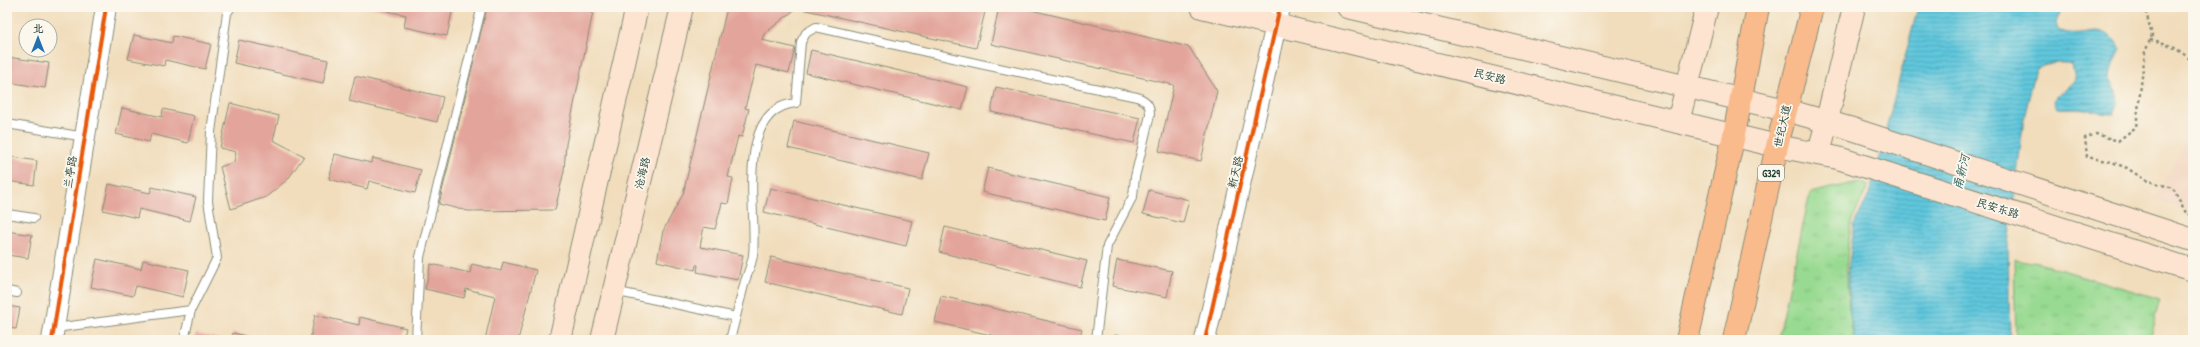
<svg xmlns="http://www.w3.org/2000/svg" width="2200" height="347" font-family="'Patrick Hand','LXGW WenKai TC',sans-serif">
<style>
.built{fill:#f2d4be}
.park{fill:url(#park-tufts);stroke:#5c8c62}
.water{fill:url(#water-rules);stroke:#408288}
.building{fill:#e3a59b}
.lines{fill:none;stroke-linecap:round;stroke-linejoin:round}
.service-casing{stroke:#888d78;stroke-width:10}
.tertiary-casing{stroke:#888d78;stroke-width:22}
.secondary-casing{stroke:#888d78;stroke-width:24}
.trunk-casing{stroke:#888d78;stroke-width:24}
.path{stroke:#888d78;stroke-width:2.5;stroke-dasharray:3 3;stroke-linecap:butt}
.service{stroke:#fff;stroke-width:8}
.tertiary{stroke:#fff;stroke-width:20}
.secondary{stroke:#fde4d1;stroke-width:22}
.trunk{stroke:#fabb8c;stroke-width:22}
.cycleway-casing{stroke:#fbf7ec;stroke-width:6}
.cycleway{stroke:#e8590c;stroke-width:4}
.labels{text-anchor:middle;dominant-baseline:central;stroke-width:3.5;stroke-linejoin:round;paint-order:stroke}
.shield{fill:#fbf7ec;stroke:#61756b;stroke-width:1}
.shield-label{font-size:10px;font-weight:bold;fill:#1f3d34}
.street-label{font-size:11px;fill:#1f3d34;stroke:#fbf7ec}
.water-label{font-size:12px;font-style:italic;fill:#2f605e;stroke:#fbf7ec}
</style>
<defs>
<pattern id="park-tufts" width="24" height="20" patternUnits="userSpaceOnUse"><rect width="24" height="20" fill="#98da91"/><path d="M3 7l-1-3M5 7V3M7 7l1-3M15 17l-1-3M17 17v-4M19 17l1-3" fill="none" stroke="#83bc7e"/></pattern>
<pattern id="water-rules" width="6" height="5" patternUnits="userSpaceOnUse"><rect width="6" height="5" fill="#60c7dd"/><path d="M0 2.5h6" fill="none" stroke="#4fa3b4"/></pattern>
</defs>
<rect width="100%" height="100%" fill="#fbf7ec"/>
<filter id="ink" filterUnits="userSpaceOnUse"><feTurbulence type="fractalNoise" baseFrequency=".025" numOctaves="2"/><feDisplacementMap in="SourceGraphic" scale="8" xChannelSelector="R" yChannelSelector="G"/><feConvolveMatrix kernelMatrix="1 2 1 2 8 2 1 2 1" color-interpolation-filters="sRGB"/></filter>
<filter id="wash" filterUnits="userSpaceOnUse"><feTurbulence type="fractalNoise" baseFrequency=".012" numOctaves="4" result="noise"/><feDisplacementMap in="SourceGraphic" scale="16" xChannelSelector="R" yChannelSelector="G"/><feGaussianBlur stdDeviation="0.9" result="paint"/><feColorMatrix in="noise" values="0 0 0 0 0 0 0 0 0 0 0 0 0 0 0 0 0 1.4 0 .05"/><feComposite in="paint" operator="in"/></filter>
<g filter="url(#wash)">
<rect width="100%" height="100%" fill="#f1ddbc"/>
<path class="built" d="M2193,129V213L2154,200Z"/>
<g class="park">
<path d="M1858,182L1868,186C1863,198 1856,210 1852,223C1843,260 1847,303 1854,340H1778L1810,193Z"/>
<path d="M2014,259L2038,263L2160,299L2149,340H2016Z"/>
</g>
<path class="water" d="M1918,7H2062L2056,23L2058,30C2087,42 2099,15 2121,49L2110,72L2109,78L2117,92L2118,104L2114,114C2104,115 2096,110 2086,109C2076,107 2067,109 2057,108L2054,101C2059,92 2069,88 2075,79L2072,64C2060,61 2048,64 2036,69L2024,118L2008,244L2010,340H1855L1850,315L1848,273L1854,225L1869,195Z"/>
<g id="blocks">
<g class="building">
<path d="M369,7H453L447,36L404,27L406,15Z"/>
<path d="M487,7H594L566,144L564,171L555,210L468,211L439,204Z"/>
<path d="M733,7L986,8L976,48L797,8L764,34L762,40L795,48L789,73L756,65L745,108L749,109L742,137L738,136L728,177L733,178L728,204L722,203L715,229L704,227L701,241L700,247L743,255L738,280L697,272L698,265H696L695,270L657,261L663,231L683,194L726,12Z"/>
<path d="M999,7H1018L1189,47L1217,91L1201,161L1159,151L1174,85L991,44Z"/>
<path d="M134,35L172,43L173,36L211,44L205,69L165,60L164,66L128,59Z"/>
<path d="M239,40L328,60L323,83L234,63Z"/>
<path d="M811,50L968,87L962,110L806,73Z"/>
<path d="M7,57L49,63L45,88L7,82Z"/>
<path d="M355,76L443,97L437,122L349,101Z"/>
<path d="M996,87L1140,118L1134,143L991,112Z"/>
<path d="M230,103L279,116L273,140L304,156L288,179L266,197L231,209L220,167L234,162L236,152L220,148Z"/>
<path d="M122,108L162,117L163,109L194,116L188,143L151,134L149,142L116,134Z"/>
<path d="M794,121L929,153L922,180L788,148Z"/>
<path d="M335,154L371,163L373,158L421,170L415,193L369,181L367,189L329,179Z"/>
<path d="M7,156L37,161L34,185L7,181Z"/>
<path d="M988,168L1110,197L1105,221L982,192Z"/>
<path d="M109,184L150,193L152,187L196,197L190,221L139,209L137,218L103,210Z"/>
<path d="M770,188L912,221L906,246L764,212Z"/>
<path d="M1149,190L1189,200L1183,223L1143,214Z"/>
<path d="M945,227L1087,261L1080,287L939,252Z"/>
<path d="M7,231L32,235L28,258L7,255Z"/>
<path d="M771,257L908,288L902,314L765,282Z"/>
<path d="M97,259L141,269L143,260L189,270L183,297L136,286L133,296L91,287Z"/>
<path d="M1117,260L1172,271L1167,297L1112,286Z"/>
<path d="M503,262L536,270L518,340H485L495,296L466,289L464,298L425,289L431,264L470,273L472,264L501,271Z"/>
<path d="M941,296L1082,329L1079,340H1012L935,322Z"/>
<path d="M7,306L20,308L16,329L7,328Z"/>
<path d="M315,315L359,325L360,317L406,328L403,340H310Z"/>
<path d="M2193,325V340H2188Z"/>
<path d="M233,333L259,339V340H231Z"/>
<path d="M196,334L219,339V340H194Z"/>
<path d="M1115,335L1134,339V340H1114Z"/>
</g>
</g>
</g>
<g filter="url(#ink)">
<use href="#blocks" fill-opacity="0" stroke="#888d78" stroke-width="1"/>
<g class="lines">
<defs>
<g id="service">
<path d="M7,124L85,137"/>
<path d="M7,214L34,218"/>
<path d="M7,291L17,293"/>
<path d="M614,291L736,317"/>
<path d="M55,328L191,310"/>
<path d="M184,340L191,310L217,258L208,201L211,132L227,13L231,7"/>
<path d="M416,340L420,257L481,10L479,7"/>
<path d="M730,340C735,320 740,301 745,281C748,273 752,263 753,255C758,214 733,109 796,103L801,42L806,33L816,27L980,64L1137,97C1147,101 1150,104 1150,115L1135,177L1133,196L1107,246L1096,340"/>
</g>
<g id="tertiary">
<path d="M52,340L106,7"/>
<path d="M1205,340L1280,7"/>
</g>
<g id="secondary">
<path d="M1202,7L1777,146L1838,158L2193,270"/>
<path d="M1348,7L1786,110L1849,128L2193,240"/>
<path d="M1678,122L1707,7"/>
<path d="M1819,154L1854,7"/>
<path d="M560,340L637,7"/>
<path d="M602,340L682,7"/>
</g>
<g id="trunk">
<path d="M1687,340L1734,135L1758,7"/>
<path d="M1734,340L1777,146L1812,7"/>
</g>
</defs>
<use href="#service" class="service-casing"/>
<use href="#tertiary" class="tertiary-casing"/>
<use href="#secondary" class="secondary-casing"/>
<use href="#trunk" class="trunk-casing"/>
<g class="path">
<path d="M2142,7L2146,12L2152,35L2145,52L2136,127L2118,141L2096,134L2085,138L2087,157L2112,162L2127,168L2145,180L2173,188L2186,213L2193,215"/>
<path d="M2150,40C2167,42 2180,50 2193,62"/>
</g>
<use href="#service" class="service"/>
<use href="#tertiary" class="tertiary"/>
<use href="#secondary" class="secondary"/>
<use href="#trunk" class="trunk"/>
<defs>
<g id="cycleway">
<path d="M52,340L106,7"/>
<path d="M1205,340L1280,7"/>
</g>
</defs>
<use href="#cycleway" class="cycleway-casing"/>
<use href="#cycleway" class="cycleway"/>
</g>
</g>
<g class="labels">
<rect class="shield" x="1758" y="165" width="26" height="16" rx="3"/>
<g class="shield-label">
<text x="1771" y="173">G329</text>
</g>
<g class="street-label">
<text transform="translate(1490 76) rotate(14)">民安路</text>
<text transform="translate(1782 126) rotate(-77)">世纪大道</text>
<text transform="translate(70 172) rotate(-81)">兰亭路</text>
<text transform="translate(1235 172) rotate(-77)">新天路</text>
<text transform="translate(642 173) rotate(-76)">沧海路</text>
<text transform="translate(1998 208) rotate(17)">民安东路</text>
</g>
<g class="water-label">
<text transform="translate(1961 172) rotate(-77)">甬新河</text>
</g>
</g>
<rect width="2200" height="347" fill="none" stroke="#fbf7ec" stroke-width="24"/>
<g transform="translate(38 38)"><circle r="19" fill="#fbf7ec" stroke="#a3ada2"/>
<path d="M0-3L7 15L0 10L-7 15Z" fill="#1f6fb2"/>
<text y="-6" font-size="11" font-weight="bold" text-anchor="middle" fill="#1f3d34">北</text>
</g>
</svg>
